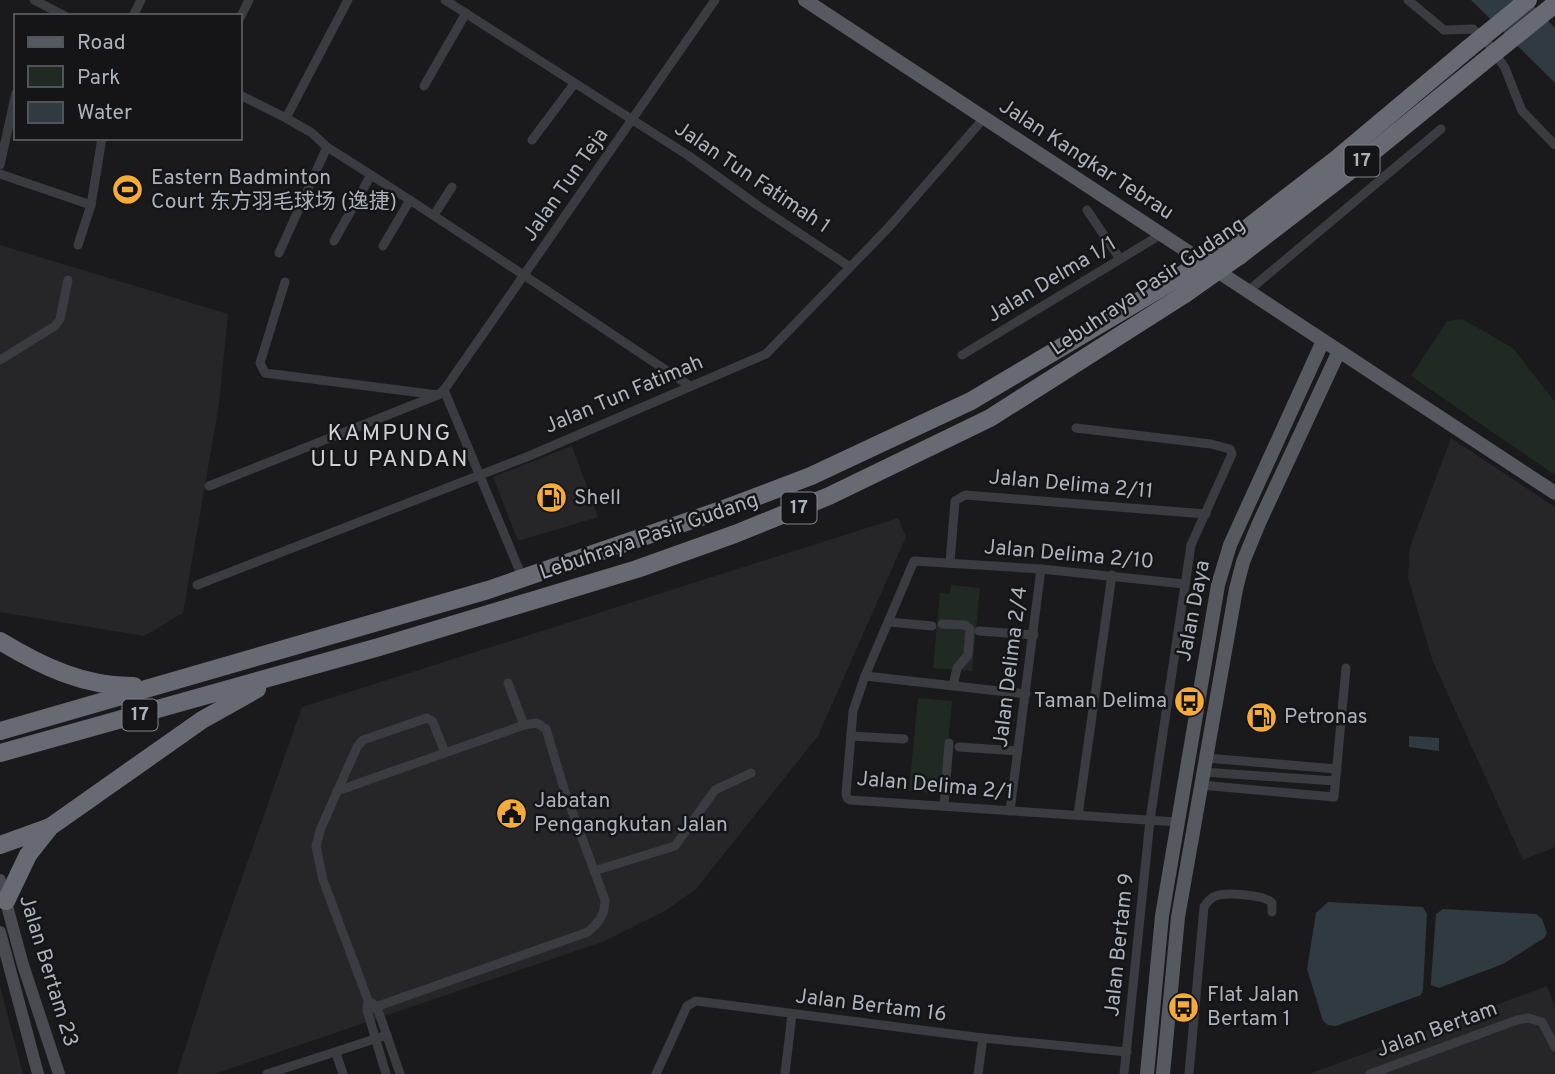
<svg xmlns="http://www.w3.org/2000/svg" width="1555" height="1074" font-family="Overpass,'Noto Sans SC',sans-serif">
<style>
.built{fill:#262629}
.green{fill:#212a22}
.water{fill:#2f3a41}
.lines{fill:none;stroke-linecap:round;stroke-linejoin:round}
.street{stroke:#3b3c41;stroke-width:9}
.secondary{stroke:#494b51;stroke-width:12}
.primary{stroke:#575960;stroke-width:14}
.highway{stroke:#676a72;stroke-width:18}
.highway-bridge{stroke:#676a72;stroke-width:18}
.labels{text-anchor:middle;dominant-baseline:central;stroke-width:5;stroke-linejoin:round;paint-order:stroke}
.shield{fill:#151517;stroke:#7f838a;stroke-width:2}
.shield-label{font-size:19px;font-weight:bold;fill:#acb2bc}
.street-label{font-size:21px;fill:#acb2bc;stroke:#151517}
.poi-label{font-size:21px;fill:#acb2bc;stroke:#151517;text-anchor:start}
.neighbourhood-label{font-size:23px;letter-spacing:2px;fill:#cdd0d7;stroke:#151517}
</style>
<rect width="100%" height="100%" fill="#1a1a1c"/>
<g class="built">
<path d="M0,245L228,314L219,404L183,613L144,636L0,612Z"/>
<path d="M1451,438L1555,507V847L1523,860L1432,659L1408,578L1410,547Z"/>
<path d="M572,446L598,517L518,541L493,477Z"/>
<path d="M898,518L906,537L818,736L696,889L665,911L602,942L214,1074H177L213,960L302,707Z"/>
<path d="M0,986L23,1074H0Z"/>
<path d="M1547,986L1555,1008V1074H1309Z"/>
</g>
<g class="green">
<path d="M1462,319L1513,348L1555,402V475L1411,376L1447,321Z"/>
<path d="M951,585L980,588L972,671L933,668L940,593L950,594Z"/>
<path d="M918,698L952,701L943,794L909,791Z"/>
</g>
<g class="water">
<path d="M1471,0H1528L1555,28V83Z"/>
<path d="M1409,736L1439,738V751L1409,747Z"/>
<path d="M1328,902L1423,907L1427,914L1423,989L1421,995L1336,1026L1328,1025L1323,1021L1307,969L1316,913Z"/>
<path d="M1443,909L1536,914L1542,919L1547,933L1544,938L1503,964L1439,988L1431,985V981L1436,914Z"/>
</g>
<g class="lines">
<g class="street">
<path d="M34,0L65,16"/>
<path d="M445,0L689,156L757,205L850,267"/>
<path d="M1408,0L1444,30L1473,29L1490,46L1505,68L1522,111L1555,145"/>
<path d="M133,16L141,0"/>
<path d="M240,18L249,0"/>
<path d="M424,86L466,13"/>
<path d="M240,95L286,118L312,133L327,147C450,224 569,306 690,386"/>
<path d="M286,118L348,0"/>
<path d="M532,140L574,84"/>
<path d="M0,165L16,93"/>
<path d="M0,174L91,205"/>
<path d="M1087,210L1120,259"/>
<path d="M434,215L452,187"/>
<path d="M334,241L371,175"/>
<path d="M78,245L91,205L102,138"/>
<path d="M383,246L410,200"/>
<path d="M279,253L327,147"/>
<path d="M285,282L260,363L265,373L438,395"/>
<path d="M1247,292L1441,129"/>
<path d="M962,355L1160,235"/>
<path d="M0,360L55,326L60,319L68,280"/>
<path d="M444,390L523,579"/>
<path d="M1076,428L1211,444L1230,449L1232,454L1191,545L1150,820L1124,1074"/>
<path d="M209,486L438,395L444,390L715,0"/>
<path d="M950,563L955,501L965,495L1206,514"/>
<path d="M197,585L529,456L766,354L889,227L984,118"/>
<path d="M889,622L932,626"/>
<path d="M942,624L965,625L970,629L968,655L957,668L953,686"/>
<path d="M979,631L1034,635"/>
<path d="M865,676L1026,694"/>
<path d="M508,683L524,725"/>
<path d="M851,736L904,739"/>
<path d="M959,747L1018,751"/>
<path d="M1206,758L1337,769"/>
<path d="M1203,772L1335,781"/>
<path d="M1201,785L1334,797L1346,668"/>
<path d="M337,791L524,725L537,723L546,729L565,792L605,900C605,915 599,922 588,932L367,1010"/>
<path d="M944,806L949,743"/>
<path d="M1010,811L1041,569"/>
<path d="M1078,815L1112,575"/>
<path d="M1177,822L850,800L847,798L846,794L853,711L865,676L914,561L1041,569L1185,584"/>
<path d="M594,871L675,846L715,790L751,773"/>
<path d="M372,1003L377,1007L400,1074"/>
<path d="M336,1053L343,1074"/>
<path d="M267,1074L387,1035"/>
<path d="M386,1074L367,1010L368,1000L323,880L316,846L321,828L357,747L363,740L427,718L433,722L445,753"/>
<path d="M656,1074L687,1006L696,1001L983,1038L1127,1052"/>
<path d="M785,1074L792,1014"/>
<path d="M978,1074L983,1038"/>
<path d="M1189,1074L1204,907C1207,902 1210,898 1216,896C1227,892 1266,895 1272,903V912"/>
<path d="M1370,1074L1517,1020L1528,1018L1542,1022L1555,1047"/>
</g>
<g class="secondary">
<path d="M0,880L23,965L59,1074"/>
<path d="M0,932L38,1074"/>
</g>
<g class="primary">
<path d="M805,0L1555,493"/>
<path d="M1147,1074L1162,916L1218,585L1230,545L1323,341"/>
<path d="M1163,1074L1178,917L1236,589L1243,562L1259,523L1339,351"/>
</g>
<g class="highway">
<path d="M1228,243L1339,157L1469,48"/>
<path d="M1239,256L1348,172L1482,63"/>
<path d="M0,641C41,666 85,687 134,686"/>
<path d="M0,731L488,590L724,509L811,476L971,401L1176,279"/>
<path d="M0,753L379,647L637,569L735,534L829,496L990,418L1185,294"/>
<path d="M0,845L50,827"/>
<path d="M6,901L28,855L50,827L202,720L257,689"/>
</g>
<g class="highway-bridge">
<path d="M1469,48L1528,0"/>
<path d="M1482,63L1555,4"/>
<path d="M1176,279L1228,243"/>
<path d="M1185,294L1239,256"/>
</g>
</g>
<defs>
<symbol id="stadium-disc" viewBox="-11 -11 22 22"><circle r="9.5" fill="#f4ab3a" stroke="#151517"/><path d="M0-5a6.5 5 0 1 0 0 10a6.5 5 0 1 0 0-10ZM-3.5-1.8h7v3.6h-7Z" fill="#111"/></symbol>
<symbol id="fuel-disc" viewBox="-11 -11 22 22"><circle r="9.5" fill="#f4ab3a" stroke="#151517"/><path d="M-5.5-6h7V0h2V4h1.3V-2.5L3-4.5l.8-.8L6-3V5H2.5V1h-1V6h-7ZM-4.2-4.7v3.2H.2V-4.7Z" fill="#111"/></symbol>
<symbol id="bus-disc" viewBox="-11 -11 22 22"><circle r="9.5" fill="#f4ab3a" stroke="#151517"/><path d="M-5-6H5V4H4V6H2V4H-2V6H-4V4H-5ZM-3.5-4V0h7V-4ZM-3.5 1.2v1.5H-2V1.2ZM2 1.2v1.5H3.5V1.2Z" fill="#111"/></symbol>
<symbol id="civic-disc" viewBox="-11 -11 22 22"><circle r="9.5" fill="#f4ab3a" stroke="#151517"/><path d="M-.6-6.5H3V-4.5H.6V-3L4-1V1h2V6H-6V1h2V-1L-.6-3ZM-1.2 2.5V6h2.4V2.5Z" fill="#111"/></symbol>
</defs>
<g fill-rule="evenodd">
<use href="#stadium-disc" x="110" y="172" width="35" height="35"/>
<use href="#fuel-disc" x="534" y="480" width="35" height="35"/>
<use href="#bus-disc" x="1172" y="684" width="35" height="35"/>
<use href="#fuel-disc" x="1244" y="700" width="35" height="35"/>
<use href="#civic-disc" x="494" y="796" width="35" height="35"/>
<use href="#bus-disc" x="1166" y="990" width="35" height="35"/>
</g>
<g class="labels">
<g class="shield">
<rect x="1344.5" y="145.5" width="35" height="31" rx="5"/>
<rect x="781.5" y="492.5" width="35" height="31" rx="5"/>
<rect x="122.5" y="699.5" width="35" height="31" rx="5"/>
</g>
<g class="shield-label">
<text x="1362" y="161">17</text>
<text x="799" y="508">17</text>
<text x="140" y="715">17</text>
</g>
<g class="street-label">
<text transform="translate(1086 160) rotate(33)">Jalan Kangkar Tebrau</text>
<text transform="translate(752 178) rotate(34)">Jalan Tun Fatimah 1</text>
<text transform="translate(566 185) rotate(-55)">Jalan Tun Teja</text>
<text transform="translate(1052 280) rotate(-31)">Jalan Delma 1/1</text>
<text transform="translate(1148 287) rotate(-34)">Lebuhraya Pasir Gudang</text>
<text transform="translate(624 395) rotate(-23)">Jalan Tun Fatimah</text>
<text transform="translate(1071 485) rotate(5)">Jalan Delima 2/11</text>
<text transform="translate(649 537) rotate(-19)">Lebuhraya Pasir Gudang</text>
<text transform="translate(1069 555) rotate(5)">Jalan Delima 2/10</text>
<text transform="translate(1194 611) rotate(-79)">Jalan Daya</text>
<text transform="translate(1011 667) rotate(-83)">Jalan Delima 2/4</text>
<text transform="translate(935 786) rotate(5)">Jalan Delima 2/1</text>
<text transform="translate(1120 945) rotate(-84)">Jalan Bertam 9</text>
<text transform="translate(48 971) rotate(73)">Jalan Bertam 23</text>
<text transform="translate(871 1006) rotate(7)">Jalan Bertam 16</text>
<text transform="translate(1437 1030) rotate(-20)">Jalan Bertam</text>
</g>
<g class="poi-label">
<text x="151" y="178">Eastern Badminton<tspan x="151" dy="24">Court 东方羽毛球场 (逸捷)</tspan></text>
<text x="574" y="498">Shell</text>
<text x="1167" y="701" text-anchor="end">Taman Delima</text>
<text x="1284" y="717">Petronas</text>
<text x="534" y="801">Jabatan<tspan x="534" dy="24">Pengangkutan Jalan</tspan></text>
<text x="1207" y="995">Flat Jalan<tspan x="1207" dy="24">Bertam 1</tspan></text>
</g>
<g class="neighbourhood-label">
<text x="390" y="434">KAMPUNG<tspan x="390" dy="26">ULU PANDAN</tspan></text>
</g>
</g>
<rect x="14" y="14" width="228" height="126" fill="#151517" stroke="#515459" stroke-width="2"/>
<rect x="28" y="37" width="35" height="10" fill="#575960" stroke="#515459" stroke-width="2"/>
<text x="77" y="49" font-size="21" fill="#acb2bc">Road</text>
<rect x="28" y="66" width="35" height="21" fill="#212a22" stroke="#515459" stroke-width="2"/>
<text x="77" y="84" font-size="21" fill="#acb2bc">Park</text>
<rect x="28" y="102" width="35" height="21" fill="#2f3a41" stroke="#515459" stroke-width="2"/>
<text x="77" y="119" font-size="21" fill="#acb2bc">Water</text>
</svg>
